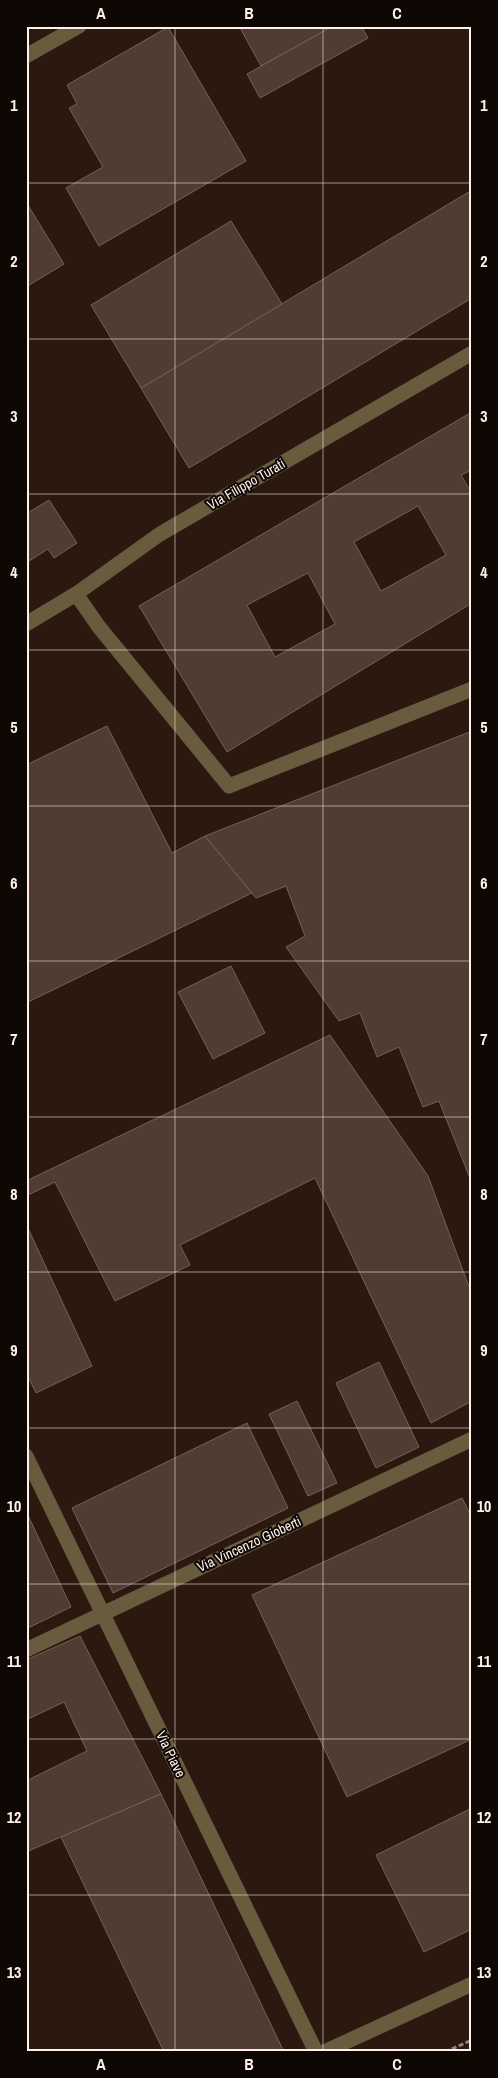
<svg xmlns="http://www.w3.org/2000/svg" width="498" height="2078" font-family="'Archivo Narrow',sans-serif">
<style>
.building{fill:#513c32;stroke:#776055;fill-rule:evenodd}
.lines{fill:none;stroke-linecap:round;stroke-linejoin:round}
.path{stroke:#92827a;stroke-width:3;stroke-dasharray:5 2.5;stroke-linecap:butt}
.minor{stroke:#685b3e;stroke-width:15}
.grid{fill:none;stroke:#fef0ea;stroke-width:1;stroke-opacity:0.55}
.labels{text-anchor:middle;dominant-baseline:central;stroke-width:4;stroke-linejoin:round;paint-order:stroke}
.street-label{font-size:14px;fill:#fef0ea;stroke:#0e0704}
.neatline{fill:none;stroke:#fef0ea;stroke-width:2}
.grid-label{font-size:16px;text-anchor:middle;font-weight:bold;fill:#fef0ea}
</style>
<rect width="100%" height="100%" fill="#2b1910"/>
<g class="building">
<path d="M239,26H333L261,66Z"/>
<path d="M333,26H361L368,38L260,98L247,74Z"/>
<path d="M168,27L246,161L99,246L66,188L103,167L69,108L77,104L67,85Z"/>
<path d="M472,190V298L189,468L141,388Z"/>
<path d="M26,202L64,264L26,287Z"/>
<path d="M231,221L282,304L141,388L91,305Z"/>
<path d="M472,412V470L461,475L472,494V603L227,752L139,606ZM418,506L446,555L381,591L354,542ZM308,573L335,624L275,657L247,605Z"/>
<path d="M49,500L77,543L54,558L48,549L26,563V514Z"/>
<path d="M107,726L172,853L205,836L252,893L26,1003V765Z"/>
<path d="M472,731V1183L439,1101L423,1107L399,1047L377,1057L360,1013L339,1021L286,947L305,936L286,886L256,898L205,836Z"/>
<path d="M231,966L265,1033L213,1059L178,992Z"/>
<path d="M330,1035L428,1176L472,1295V1401L431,1423L315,1178L180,1245L190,1265L115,1301L55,1182L26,1196V1181Z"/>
<path d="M26,1224L92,1366L36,1393L26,1372Z"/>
<path d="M379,1362L419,1447L376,1468L336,1383Z"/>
<path d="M297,1401L337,1483L308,1496L269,1414Z"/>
<path d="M247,1423L288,1508L113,1593L72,1508Z"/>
<path d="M462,1498L472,1518V1739L347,1797L252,1595Z"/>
<path d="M26,1511L71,1607L26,1629Z"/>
<path d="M80,1636L161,1794L26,1852V1781L87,1751L64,1702L26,1720V1660Z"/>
<path d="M161,1794L284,2052H164L61,1837Z"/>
<path d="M472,1808V1929L424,1952L376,1855Z"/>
</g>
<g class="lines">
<path class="path" d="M445,2052L472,2040"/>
<g class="minor">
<path d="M26,56L79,26"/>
<path d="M76,594L99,627L229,786L472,689"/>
<path d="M26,624L76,594L160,534L472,353"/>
<path d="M26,1456L316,2052"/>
<path d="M26,1650L472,1439"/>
<path d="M324,2052L472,1984"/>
</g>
</g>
<path class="grid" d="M175,26V2052M323,26V2052M26,183H472M26,339H472M26,494H472M26,650H472M26,806H472M26,961H472M26,1117H472M26,1272H472M26,1428H472M26,1584H472M26,1739H472M26,1895H472"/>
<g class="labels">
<g class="street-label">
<text transform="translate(246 484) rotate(-30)">Via Filippo Turati</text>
<text transform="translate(249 1544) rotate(-25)">Via Vincenzo Gioberti</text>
<text transform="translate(171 1754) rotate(64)">Via Piave</text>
</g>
</g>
<rect width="498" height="2078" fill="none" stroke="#0e0704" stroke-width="55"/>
<rect x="28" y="28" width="442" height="2022" class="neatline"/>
<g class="grid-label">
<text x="101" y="19">A</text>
<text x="249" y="19">B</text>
<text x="397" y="19">C</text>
<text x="14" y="111">1</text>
<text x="484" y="111">1</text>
<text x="14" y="267">2</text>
<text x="484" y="267">2</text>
<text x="14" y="422">3</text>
<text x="484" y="422">3</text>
<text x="14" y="578">4</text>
<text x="484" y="578">4</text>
<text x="14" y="733">5</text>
<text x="484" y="733">5</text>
<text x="14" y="889">6</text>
<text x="484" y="889">6</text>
<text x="14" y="1045">7</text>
<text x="484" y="1045">7</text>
<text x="14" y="1200">8</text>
<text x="484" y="1200">8</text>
<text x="14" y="1356">9</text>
<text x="484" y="1356">9</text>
<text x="14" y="1512">10</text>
<text x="484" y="1512">10</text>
<text x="14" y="1667">11</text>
<text x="484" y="1667">11</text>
<text x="14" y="1823">12</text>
<text x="484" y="1823">12</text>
<text x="14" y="1978">13</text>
<text x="484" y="1978">13</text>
<text x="101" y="2070">A</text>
<text x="249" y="2070">B</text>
<text x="397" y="2070">C</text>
</g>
</svg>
